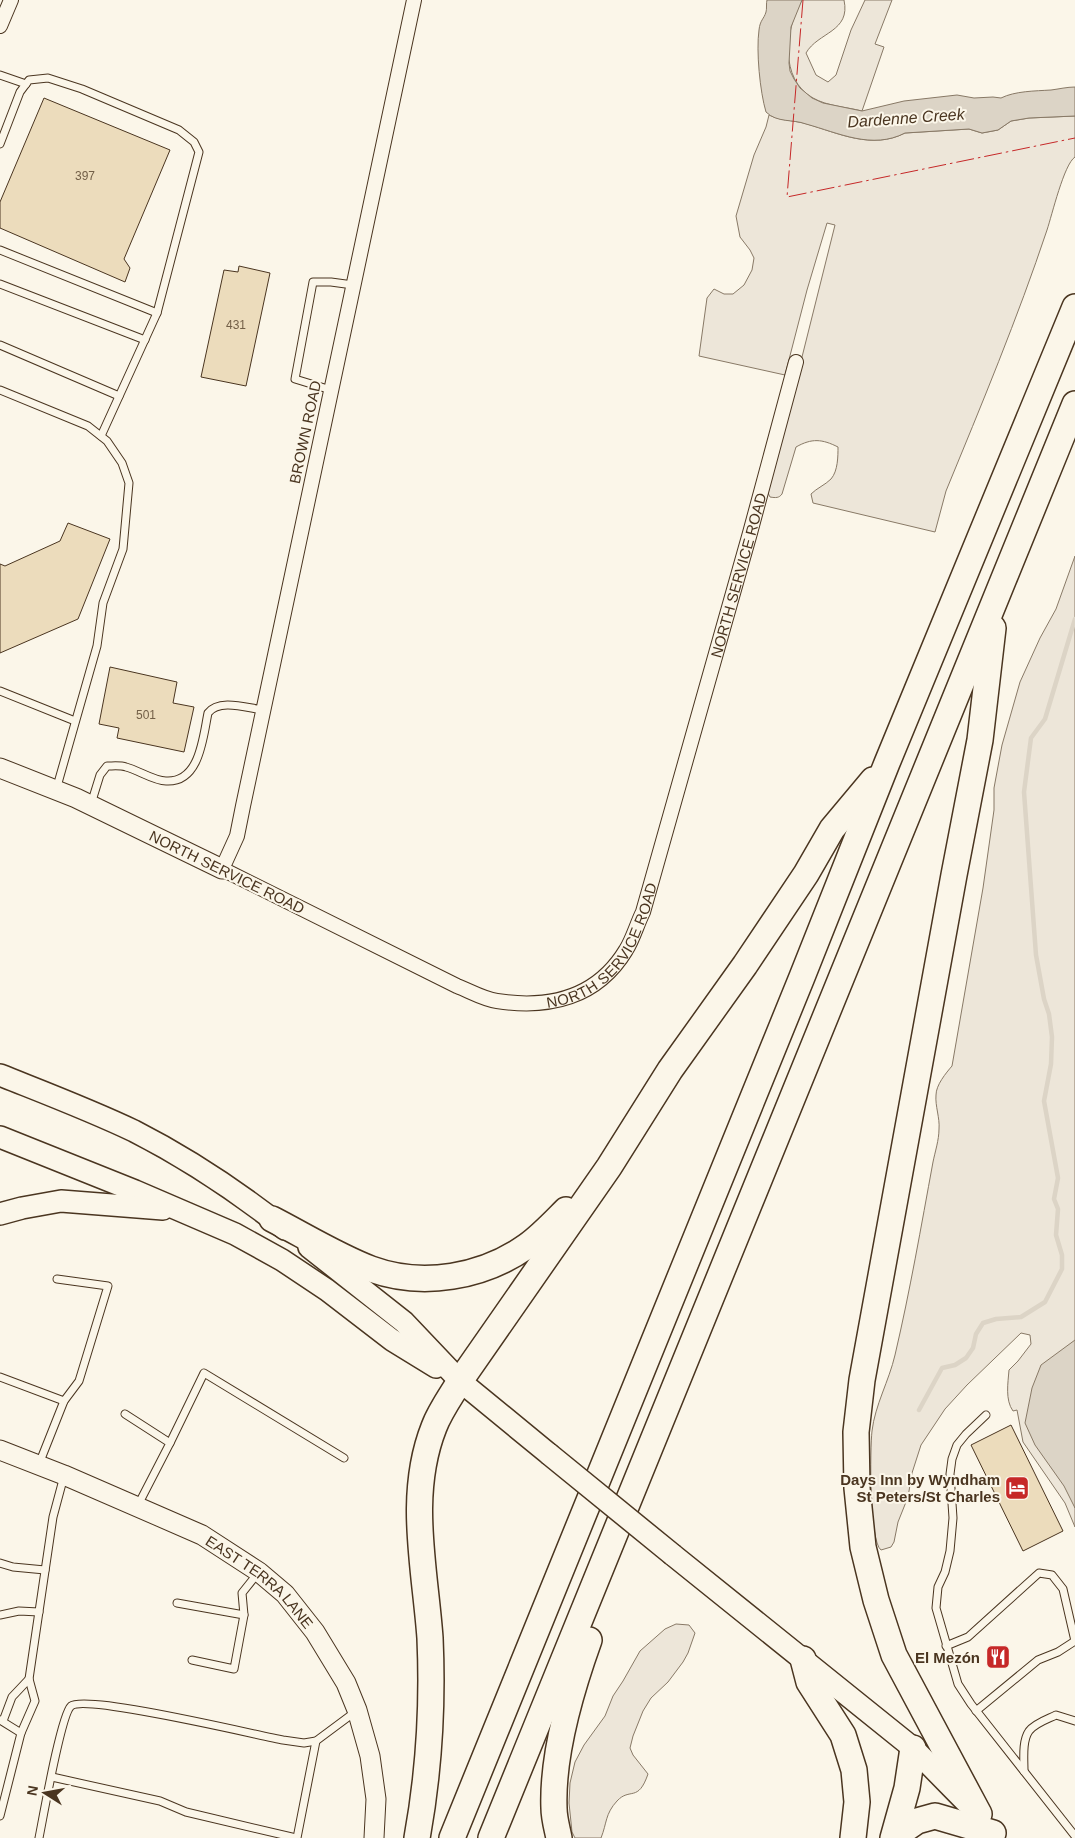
<svg xmlns="http://www.w3.org/2000/svg" width="1075" height="1838" font-family="Arial,sans-serif">
<style>
.green{fill:#ede6d9;stroke:#887966}
.water{fill:#dcd4c6;stroke:#887966}
.lines{fill:none;stroke-linecap:round;stroke-linejoin:round}
.stream{stroke:#dcd4c6;stroke-width:4.5}
.building{fill:#ecdcbc;stroke:#4a3520}
.lane-casing{stroke:#4a3520;stroke-width:9}
.street-casing{stroke:#4a3520;stroke-width:16}
.secondary-casing{stroke:#4a3520;stroke-width:21}
.primary-casing{stroke:#4a3520;stroke-width:24}
.highway-casing{stroke:#4a3520;stroke-width:28}
.lane{stroke:#fbf6e9;stroke-width:7}
.street{stroke:#fbf6e9;stroke-width:14}
.secondary{stroke:#fbf6e9;stroke-width:19}
.primary{stroke:#fbf6e9;stroke-width:21}
.highway{stroke:#fbf6e9;stroke-width:25}
.primary-bridge-casing{stroke:#4a3520;stroke-width:24;stroke-linecap:butt}
.primary-bridge{stroke:#fbf6e9;stroke-width:21}
.power{stroke:#c62828;stroke-width:1;stroke-dasharray:18 4 2.5 4;stroke-linecap:butt}
.labels{text-anchor:middle;dominant-baseline:central;stroke-width:4;stroke-linejoin:round;paint-order:stroke}
.number-label{font-size:12px;fill:#725f47}
.street-label{font-size:15px;fill:#4a3520;stroke:#fbf6e9}
.poi-label{font-size:15px;font-weight:bold;fill:#4a3520;stroke:#fbf6e9;text-anchor:end}
.water-label{font-size:16px;font-style:italic;fill:#4a3520;stroke:#fbf6e9}
</style>
<rect width="100%" height="100%" fill="#fbf6e9"/>
<g class="green">
<path d="M802,0H844C851,32 818,32 806,53L816,75L828,82L836,75L851,30L865,0H892L875,44L884,47L862,111C846,107 827,106 813,98C779,79 785,29 802,0Z"/>
<path d="M769,115C781,121 794,120 807,124C838,133 872,150 905,133L969,129L982,133L998,130L1011,121L1029,118L1075,116V157C1064,164 1052,215 1047,230C1018,317 981,406 946,491L935,532L813,503L811,494C817,488 825,485 831,479C838,471 838,456 838,447C822,439 812,438 796,447L782,494C779,498 776,498 770,497L768,493L835,225L827,223L807,290L785,375L699,356L707,298L714,289L724,294H733L744,285L752,270L754,258L750,250L740,237L736,216L754,155L766,127Z"/>
<path d="M1075,556V1527L1065,1503L1023,1442L1017,1410L1013,1411C1005,1400 1008,1383 1009,1370L1018,1361L1031,1344L1030,1335L1021,1333L967,1385L945,1409L921,1445L912,1473L908,1497L898,1522L894,1542L891,1547L881,1550C869,1541 870,1449 872,1431C875,1405 889,1381 895,1355C910,1291 921,1227 933,1162C935,1152 939,1140 939,1129C940,1118 935,1106 936,1095C936,1085 946,1073 952,1066L983,888L994,810V788L1002,745L1020,682L1040,638L1056,609Z"/>
<path d="M676,1624L689,1625L695,1633L688,1653L683,1662L668,1682L651,1698L643,1711L633,1736L630,1748L633,1755L648,1774C638,1803 630,1787 617,1801C605,1814 607,1823 601,1838H575L572,1832L569,1803L570,1783L575,1762L584,1745L605,1716L613,1696L623,1681L640,1651L665,1629Z"/>
</g>
<g class="water">
<path d="M767,0H802L791,27L789,63L790,71L794,79L800,88L812,98L823,103L862,111L904,101L957,95L974,98L993,97L1001,98C1015,91 1035,91 1051,90C1059,89 1067,87 1075,87V116L1029,118L1011,121L998,130L982,133L969,129L905,133C872,150 839,133 806,124C793,119 777,123 766,112C760,92 756,51 759,30C760,20 764,19 766,12C767,9 766,3 767,0Z"/>
<path d="M1075,1340V1508L1064,1486L1035,1445L1025,1423L1032,1388L1041,1365Z"/>
</g>
<g class="lines">
<path class="stream" d="M919,1410L942,1368L955,1365L966,1358L973,1348L976,1334L983,1323L996,1319L1021,1317L1045,1302L1062,1269V1255L1056,1235L1058,1209L1054,1199L1058,1178L1044,1101L1051,1064L1052,1037L1049,1014L1044,999L1036,955L1024,792L1031,738L1045,719L1075,619"/>
</g>
<g class="building">
<path d="M44,98L170,150L124,259L130,268L125,282L0,228V202Z"/>
<path d="M239,266L270,273L246,386L201,377L224,270L238,272Z"/>
<path d="M68,523L110,539L78,619L0,653V564L5,566L60,541Z"/>
<path d="M110,667L177,682L173,703L194,707L184,752L117,738L119,728L99,724Z"/>
<path d="M1011,1425L1063,1531L1023,1551L971,1445Z"/>
</g>
<g class="lines">
<defs>
<g id="lane">
<path d="M0,75L26,84"/>
<path d="M0,144L20,92L29,80L48,78L82,89L179,130L194,142L199,152L157,313L101,436"/>
<path d="M0,250L157,313"/>
<path d="M0,284L145,340"/>
<path d="M0,345L119,396"/>
<path d="M0,390L88,426L107,441L122,463L129,483L123,549L103,603L97,646L56,790"/>
<path d="M331,390L295,379L313,282H331L353,285"/>
<path d="M0,691L75,721"/>
<path d="M91,804L100,775L107,766C113,766 120,765 126,767C138,770 154,781 166,781C200,783 203,737 208,713C219,698 247,708 263,710"/>
<path d="M0,1377L64,1401"/>
<path d="M125,1414L170,1443L137,1507"/>
<path d="M986,1415L966,1434L957,1445L952,1459L950,1474L953,1518L950,1551L945,1572L938,1587L936,1608L958,1684L971,1704L1075,1836"/>
<path d="M170,1443L204,1373L344,1458"/>
<path d="M39,1464L64,1401L79,1381L108,1286L57,1279"/>
<path d="M0,1563L13,1567L45,1570"/>
<path d="M177,1603L244,1615"/>
<path d="M0,1615L19,1611L39,1612"/>
<path d="M946,1646L968,1637L1039,1573L1052,1575L1063,1589L1075,1641L1058,1652L1038,1660L976,1711"/>
<path d="M192,1660L234,1669L244,1615L242,1593L258,1573"/>
<path d="M0,1720L21,1733L0,1816"/>
<path d="M3,1721L12,1697L29,1679"/>
<path d="M21,1733L35,1701L29,1679L53,1517L64,1476"/>
<path d="M1024,1771C1024,1759 1022,1741 1029,1731C1035,1723 1048,1719 1056,1715L1075,1721"/>
<path d="M52,1777L160,1801L186,1812L296,1838"/>
<path d="M39,1838C43,1818 61,1715 71,1706C86,1694 256,1735 283,1740L304,1743L316,1741L355,1712"/>
<path d="M297,1838L316,1741"/>
</g>
<g id="street">
<path id="s1" d="M414,0L243,806L237,836L222,869L457,986C470,991 483,999 497,1001C549,1009 597,998 626,950C633,939 637,924 643,912L750,533L796,362"/>
<path d="M0,26L11,0"/>
</g>
<g id="secondary">
<path d="M0,768L76,798L222,869"/>
<path id="s2" d="M0,1450L64,1475L202,1535L259,1572L285,1594L315,1632L346,1683L357,1710L370,1756L376,1799L374,1838"/>
</g>
<g id="primary">
<path d="M0,1075C45,1093 90,1110 134,1131C187,1158 238,1192 285,1229"/>
<path d="M0,1137L135,1191L235,1234L282,1260L327,1290L392,1340L436,1367"/>
<path d="M0,1214L22,1208L61,1201L163,1209"/>
<path d="M309,1247L404,1322L460,1381L549,1454"/>
<path d="M673,1555L913,1748L967,1803"/>
</g>
<g id="highway">
<path d="M272,1219C305,1236 337,1256 371,1269C423,1288 483,1277 527,1246C541,1236 554,1222 566,1210"/>
<path d="M803,1659L809,1682L843,1735L854,1770L857,1802L853,1838"/>
<path d="M979,1814L894,1655L876,1600L863,1547L857,1488L856,1432L862,1380L954,875L980,740L993,628"/>
<path d="M417,1838C429,1772 433,1705 430,1638C425,1568 407,1495 434,1427C440,1411 451,1396 460,1381L609,1167L670,1070L745,965L806,874L832,829L873,780"/>
<path d="M452,1838L802,977L887,763L1075,307"/>
<path d="M491,1838L1075,404"/>
<path d="M559,1838C557,1828 554,1818 554,1808C552,1755 571,1690 589,1640"/>
<path d="M893,1838L907,1788L913,1748"/>
<path d="M898,1838L904,1830L917,1821L935,1816L993,1833"/>
</g>
</defs>
<use href="#lane" class="lane-casing"/>
<use href="#street" class="street-casing"/>
<use href="#secondary" class="secondary-casing"/>
<use href="#primary" class="primary-casing"/>
<use href="#highway" class="highway-casing"/>
<use href="#lane" class="lane"/>
<use href="#street" class="street"/>
<use href="#secondary" class="secondary"/>
<use href="#primary" class="primary"/>
<use href="#highway" class="highway"/>
<defs>
<path id="primary-bridge" d="M549,1454L673,1555"/>
</defs>
<use href="#primary-bridge" class="primary-bridge-casing"/>
<use href="#primary-bridge" class="primary-bridge"/>
<path class="power" d="M803,0L787,197L1075,138"/>
</g>
<defs>
<symbol id="hotel-square" viewBox="-11 -11 22 22"><rect x="-9" y="-9" width="18" height="18" rx="4" fill="#c62828" stroke="#fbf6e9"/><path d="M-6-4.5h1.5V1H6V5H4.5V3h-9V5H-6ZM-4 0a1.8 1.8 0 1 1 3.6 0ZM.5 0V-2.5h3Q6-2.5 6 0Z" fill="#fff"/></symbol>
<symbol id="restaurant-square" viewBox="-11 -11 22 22"><rect x="-9" y="-9" width="18" height="18" rx="4" fill="#c62828" stroke="#fbf6e9"/><path d="M-5-6h1v4h1v-4h1v4h1v-4h1v5L-1.5 .5V6h-2V.5L-5-1ZM5-6V6H3V1.5H1.5Q1.5-4 5-6Z" fill="#fff"/></symbol>
</defs>
<g fill-rule="evenodd">
<use href="#hotel-square" x="1003" y="1474" width="28" height="28"/>
<use href="#restaurant-square" x="984" y="1643" width="28" height="28"/>
</g>
<g class="labels">
<g class="number-label">
<text x="85" y="176">397</text>
<text x="236" y="325">431</text>
<text x="146" y="715">501</text>
</g>
<g class="street-label">
<text transform="translate(305 432) rotate(-78)">BROWN ROAD</text>
<text stroke="none"><textPath href="#s1" startOffset="1736">NORTH SERVICE ROAD</textPath></text>
<text transform="translate(227 872) rotate(26)">NORTH SERVICE ROAD</text>
<text stroke="none"><textPath href="#s1" startOffset="1331">NORTH SERVICE ROAD</textPath></text>
<text stroke="none"><textPath href="#s2" startOffset="294">EAST TERRA LANE</textPath></text>
</g>
<g class="poi-label">
<text x="1000" y="1479">Days Inn by Wyndham<tspan x="1000" dy="17">St Peters/St Charles</tspan></text>
<text x="980" y="1657">El Mezón</text>
</g>
<g class="water-label">
<text transform="translate(906 118) rotate(-4)">Dardenne Creek</text>
</g>
</g>
<g transform="translate(45 1793) rotate(281)" stroke="#fbf6e9" stroke-width="4" paint-order="stroke">
<path d="M0-4L9 19L0 12L-9 19Z" fill="#4a3520"/>
<text y="-8" font-size="14" font-weight="bold" text-anchor="middle" fill="#4a3520">N</text>
</g>
</svg>
